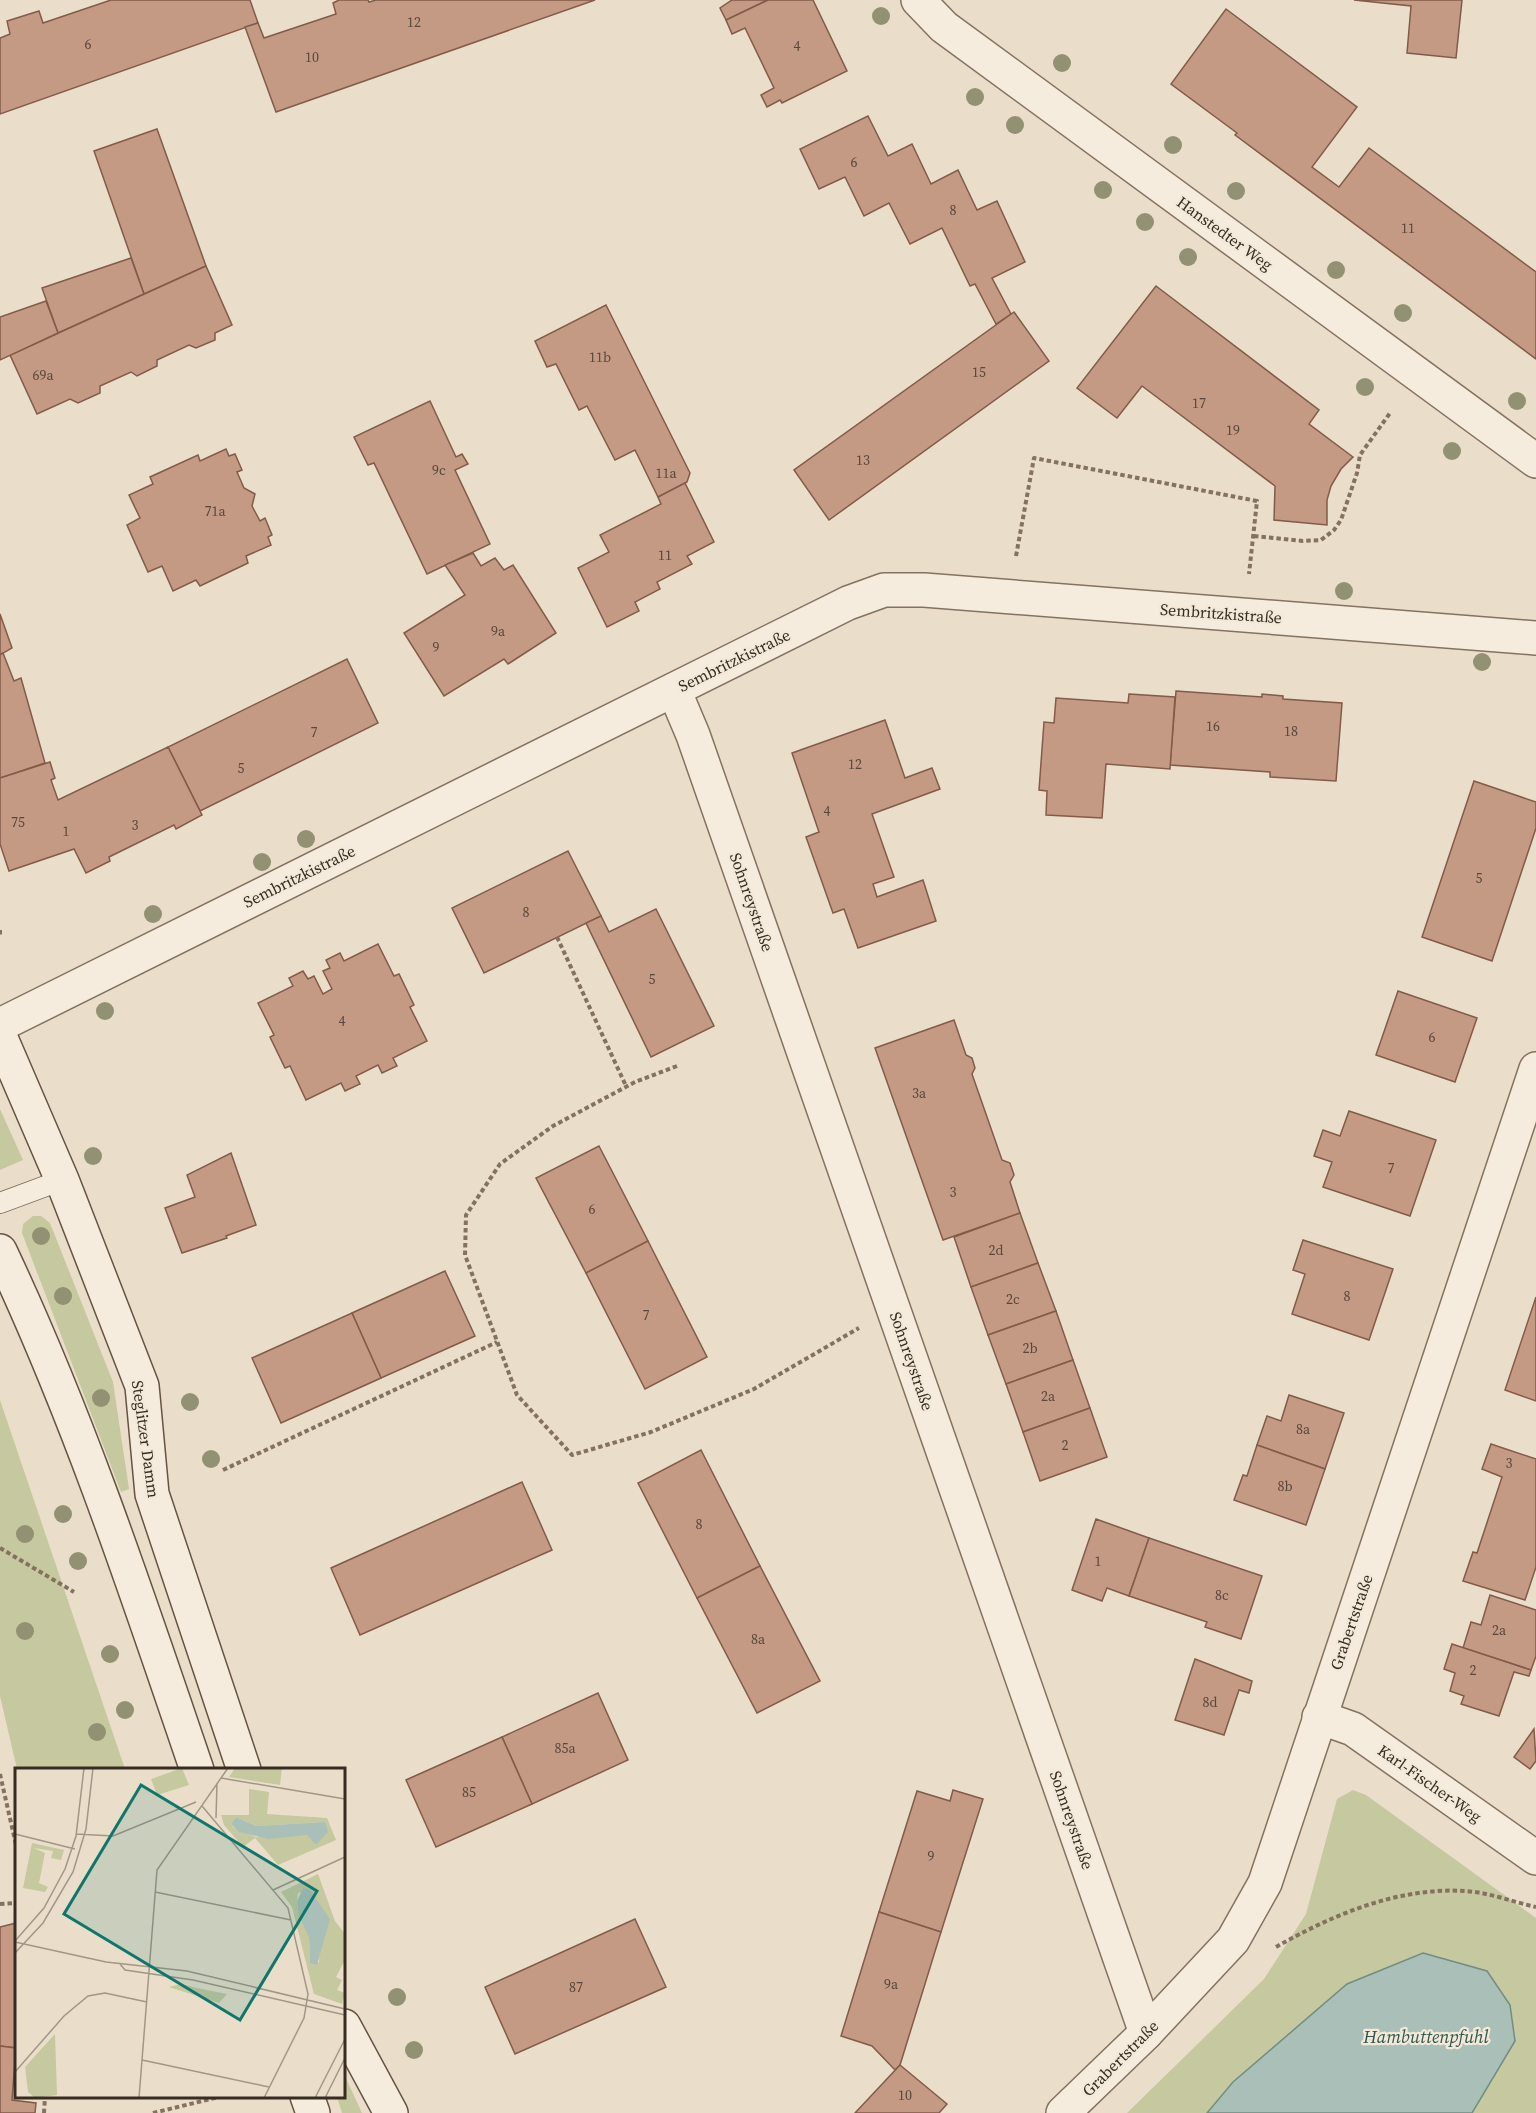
<svg xmlns="http://www.w3.org/2000/svg" width="1536" height="2113" font-family="'Source Serif 4',serif">
<style>
.green{fill:#c6c89f}
.water{fill:#aabfb7;stroke:#728d84;stroke-width:1.5}
.building{fill:#c49a85;stroke:#825b49;stroke-width:1.5}
.lines{fill:none;stroke-linecap:round;stroke-linejoin:round}
.lane-casing{stroke:#857160;stroke-width:22}
.street-casing{stroke:#857160;stroke-width:36}
.secondary-casing{stroke:#675343;stroke-width:36}
.path{stroke:#857160;stroke-width:4;stroke-dasharray:4.5 3;stroke-linecap:butt}
.lane{stroke:#f6ecdd;stroke-width:20}
.street{stroke:#f6ecdd;stroke-width:33}
.secondary{stroke:#f6ecdd;stroke-width:33}
.tree{fill:#939173}
.labels{text-anchor:middle;dominant-baseline:central;stroke-width:4.5;stroke-linejoin:round;paint-order:stroke}
.number-label{font-size:14px;fill:#5a473b}
.street-label{font-size:16px;fill:#372b22;stroke:#f2e9d9}
.water-label{font-size:18px;font-style:italic;fill:#335550;stroke:#f2e9d9}
.inset-road{fill:none;stroke:#a29687;stroke-width:1.5}
.view{fill:#0f766e;fill-opacity:0.15;stroke:#0f766e;stroke-width:3}
.inset-edge{fill:none;stroke:#372b22;stroke-width:3}
</style>
<rect width="100%" height="100%" fill="#eadeca"/>
<g class="green">
<path d="M0,1109L23,1160L0,1170Z"/>
<path d="M33,1216H41L50,1223L113,1382L129,1489L121,1492L22,1233L23,1224Z"/>
<path d="M0,1400L125,1769H17L0,1696Z"/>
<path d="M1353,1790L1366,1795L1536,1918V2113H1472L1515,2041L1233,2082L1207,2113H1127L1264,1979L1306,1914L1337,1799Z"/>
<path d="M344,2074L362,2113H342L337,2097L344,2096Z"/>
</g>
<path class="water" d="M1423,1953L1487,1971L1510,2005L1515,2041L1472,2113H1207L1233,2082L1347,1984Z"/>
<g class="building">
<path d="M111,0H250L258,23L0,114V38L10,34L7,21L39,11L43,23Z"/>
<path d="M339,0H368L369,2L376,0H595L276,112L245,27L258,23L264,38L336,14L333,3Z"/>
<path d="M732,0H768L726,20L720,8Z"/>
<path d="M768,0H813L847,71L782,103L780,100L767,107L761,95L774,88L745,28L732,34L726,20Z"/>
<path d="M1354,0H1462L1456,58L1407,53L1411,6Z"/>
<path d="M1226,9L1357,107L1312,167L1339,187L1369,148L1536,272V359L1235,135L1237,133L1171,84Z"/>
<path d="M868,116L888,156L912,144L931,184L958,170L977,210L997,201L1025,262L992,278L1011,314L996,324L975,284L970,286L942,228L910,244L889,203L864,216L845,177L819,189L800,149Z"/>
<path d="M157,129L206,266L144,294L94,151Z"/>
<path d="M131,258L144,294L58,333L42,288Z"/>
<path d="M206,266L232,325L215,333V340L196,348L189,345L157,360V366L137,376L131,372L100,386V393L78,403L70,399L37,414L10,355Z"/>
<path d="M1156,286L1319,410L1309,424L1353,457L1341,469L1331,486L1327,500V525L1274,520L1275,486L1142,386L1117,418L1077,388Z"/>
<path d="M46,301L58,333L0,360V317Z"/>
<path d="M606,305L690,473L687,482L658,497L635,450L615,460L587,406L579,410L556,364L547,367L535,341Z"/>
<path d="M1014,312L1049,361L829,520L794,470Z"/>
<path d="M430,401L456,457L462,454L468,464L455,470L490,544L427,574L374,463L368,465L354,437Z"/>
<path d="M226,449L229,456L235,454L242,470L237,472L244,488L255,494L252,506L260,521L265,518L272,535L268,537L271,545L246,556L248,563L200,586L196,580L173,591L162,566L148,572L127,525L140,518L129,495L153,484L150,477L198,455L200,461Z"/>
<path d="M685,483L714,542L687,556L692,564L657,582L660,589L635,602L639,611L607,627L578,568L609,552L600,535L661,504L658,497Z"/>
<path d="M473,553L481,566L495,558L504,570L513,565L556,633L508,664L504,659L444,696L404,633L465,595L445,565Z"/>
<path d="M0,614L12,648L0,655Z"/>
<path d="M3,653L14,681L21,678L45,763L0,778V655Z"/>
<path d="M347,659L378,723L200,811L168,747Z"/>
<path d="M1176,691L1262,697V694L1283,696V699L1342,703L1336,781L1270,777V772L1170,765Z"/>
<path d="M1129,694L1175,697L1170,769L1106,764L1102,818L1046,815L1047,791L1039,790L1044,722L1054,723L1056,698L1128,703Z"/>
<path d="M885,720L905,778L932,768L940,789L872,814L894,877L873,884L877,897L923,880L936,921L858,948L844,909L833,913L806,837L819,832L792,753Z"/>
<path d="M168,747L202,815L176,829L174,825L109,857L110,861L86,873L74,849L9,871L0,844V778L50,762L55,778L51,780L58,800Z"/>
<path d="M1474,781L1536,802V828L1492,961L1422,937Z"/>
<path d="M568,851L601,916L484,973L452,908Z"/>
<path d="M656,909L714,1026L651,1057L586,923L601,916L609,932Z"/>
<path d="M378,944L394,976L399,974L414,1005L410,1007L427,1041L393,1058L397,1066L382,1073L378,1065L356,1076L360,1084L345,1091L341,1083L306,1100L290,1066L285,1068L270,1037L274,1035L258,1003L293,986L289,978L303,971L308,979L314,976L323,994L332,989L323,971L330,968L326,960L340,953L344,961Z"/>
<path d="M1398,991L1477,1018L1455,1082L1376,1055Z"/>
<path d="M954,1020L966,1055L972,1058L975,1068L972,1074L1002,1160L1010,1163L1014,1175L1010,1182L1020,1213L943,1240L875,1048Z"/>
<path d="M1349,1111L1436,1140L1410,1216L1323,1187L1332,1162L1314,1156L1323,1130L1340,1136Z"/>
<path d="M599,1146L648,1241L586,1273L536,1178Z"/>
<path d="M231,1153L256,1225L226,1236L227,1238L182,1253L165,1208L195,1197L187,1175Z"/>
<path d="M1020,1213L1038,1263L971,1287L954,1237Z"/>
<path d="M1303,1240L1393,1269L1369,1340L1292,1314L1305,1274L1293,1270Z"/>
<path d="M648,1241L707,1357L645,1389L586,1273Z"/>
<path d="M1038,1263L1056,1311L988,1335L971,1287Z"/>
<path d="M445,1271L475,1336L381,1378L352,1313Z"/>
<path d="M1536,1297V1401L1505,1390Z"/>
<path d="M1056,1311L1073,1360L1006,1384L988,1335Z"/>
<path d="M352,1313L381,1378L281,1423L252,1358Z"/>
<path d="M1073,1360L1090,1408L1023,1432L1006,1384Z"/>
<path d="M1289,1395L1344,1413L1325,1469L1257,1445L1267,1416L1281,1421Z"/>
<path d="M1090,1408L1107,1457L1040,1481L1023,1432Z"/>
<path d="M1491,1444L1536,1459V1567L1525,1600L1463,1581L1473,1552L1477,1553L1502,1477L1482,1469Z"/>
<path d="M1257,1445L1325,1469L1306,1525L1234,1500L1243,1475L1247,1476Z"/>
<path d="M701,1450L760,1566L697,1598L638,1483Z"/>
<path d="M522,1482L552,1550L360,1635L331,1568Z"/>
<path d="M1096,1519L1149,1538L1129,1596L1107,1588L1102,1601L1072,1590Z"/>
<path d="M1149,1538L1262,1576L1241,1639L1205,1627L1207,1622L1129,1596Z"/>
<path d="M760,1566L820,1681L757,1713L697,1598Z"/>
<path d="M1490,1595L1536,1610V1656L1531,1670L1463,1648L1471,1622L1481,1625Z"/>
<path d="M1452,1644L1531,1670L1529,1676L1514,1672L1499,1716L1461,1704L1464,1696L1450,1691L1455,1673L1444,1669Z"/>
<path d="M1195,1659L1252,1681L1249,1693L1239,1690L1224,1735L1175,1720Z"/>
<path d="M598,1693L628,1760L532,1804L502,1737Z"/>
<path d="M1534,1729L1536,1761L1530,1769L1514,1757Z"/>
<path d="M502,1737L532,1804L436,1847L406,1780Z"/>
<path d="M953,1790L983,1799L941,1932L879,1912L917,1791L950,1801Z"/>
<path d="M879,1912L941,1932L900,2065L895,2070L872,2046L841,2036Z"/>
<path d="M635,1919L666,1987L515,2054L485,1987Z"/>
<path d="M16,1923V2048L0,2046V1927Z"/>
<path d="M0,2046L16,2048L12,2100L36,2103L35,2113H0Z"/>
<path d="M900,2065L947,2104L939,2113H855Z"/>
</g>
<g class="lines">
<defs>
<path id="lane" d="M0,1203L62,1180"/>
<g id="street">
<path d="M918,0L944,27L1536,461"/>
<path d="M674,690L693,735L1146,2033"/>
<path d="M0,1025L848,603L884,590H924L1536,638"/>
<path d="M1319,1717L1353,1729L1536,1858"/>
<path d="M1063,2113L1146,2033L1233,1940L1265,1883L1536,1069"/>
</g>
<g id="secondary">
<path d="M0,1036L62,1180L142,1386L152,1494L244,1770"/>
<path d="M0,1251C79,1418 137,1594 197,1770"/>
<path d="M344,2026L391,2113"/>
<path d="M307,2096L313,2113"/>
</g>
</defs>
<use href="#lane" class="lane-casing"/>
<use href="#street" class="street-casing"/>
<use href="#secondary" class="secondary-casing"/>
<g class="path">
<path d="M1254,536L1303,541L1321,540L1334,530L1341,520L1357,473L1360,455L1390,413"/>
<path d="M1016,556L1034,458L1257,501L1249,574"/>
<path d="M0,930V937"/>
<path d="M557,937L626,1086"/>
<path d="M677,1066L635,1082L553,1126L500,1164L466,1215L465,1255L517,1395L572,1455L651,1432L754,1389L859,1328"/>
<path d="M223,1470L497,1342"/>
<path d="M0,1548L74,1592"/>
<path d="M0,1774L16,1845"/>
<path d="M0,1904L16,1903"/>
<path d="M1276,1947C1332,1915 1398,1887 1464,1891C1488,1892 1513,1902 1536,1907"/>
<path d="M44,2113L45,2096"/>
<path d="M153,2113L223,2096"/>
</g>
<use href="#lane" class="lane"/>
<use href="#street" class="street"/>
<use href="#secondary" class="secondary"/>
</g>
<g class="tree">
<circle cx="881" cy="16" r="9"/>
<circle cx="1062" cy="63" r="9"/>
<circle cx="975" cy="97" r="9"/>
<circle cx="1015" cy="125" r="9"/>
<circle cx="1173" cy="145" r="9"/>
<circle cx="1103" cy="190" r="9"/>
<circle cx="1236" cy="191" r="9"/>
<circle cx="1145" cy="222" r="9"/>
<circle cx="1188" cy="257" r="9"/>
<circle cx="1336" cy="270" r="9"/>
<circle cx="1403" cy="313" r="9"/>
<circle cx="1365" cy="387" r="9"/>
<circle cx="1517" cy="401" r="9"/>
<circle cx="1452" cy="451" r="9"/>
<circle cx="1344" cy="591" r="9"/>
<circle cx="1482" cy="662" r="9"/>
<circle cx="306" cy="839" r="9"/>
<circle cx="262" cy="862" r="9"/>
<circle cx="153" cy="914" r="9"/>
<circle cx="105" cy="1011" r="9"/>
<circle cx="93" cy="1156" r="9"/>
<circle cx="41" cy="1236" r="9"/>
<circle cx="63" cy="1296" r="9"/>
<circle cx="101" cy="1398" r="9"/>
<circle cx="190" cy="1402" r="9"/>
<circle cx="211" cy="1459" r="9"/>
<circle cx="63" cy="1514" r="9"/>
<circle cx="25" cy="1534" r="9"/>
<circle cx="78" cy="1561" r="9"/>
<circle cx="25" cy="1631" r="9"/>
<circle cx="110" cy="1654" r="9"/>
<circle cx="125" cy="1710" r="9"/>
<circle cx="97" cy="1732" r="9"/>
<circle cx="397" cy="1997" r="9"/>
<circle cx="414" cy="2050" r="9"/>
</g>
<g class="labels">
<g class="number-label">
<text x="414" y="22">12</text>
<text x="88" y="44">6</text>
<text x="797" y="46">4</text>
<text x="312" y="57">10</text>
<text x="854" y="162">6</text>
<text x="953" y="210">8</text>
<text x="1408" y="228">11</text>
<text x="600" y="357">11b</text>
<text x="979" y="372">15</text>
<text x="43" y="375">69a</text>
<text x="1199" y="403">17</text>
<text x="1233" y="430">19</text>
<text x="863" y="460">13</text>
<text x="439" y="470">9c</text>
<text x="666" y="473">11a</text>
<text x="215" y="511">71a</text>
<text x="665" y="555">11</text>
<text x="498" y="631">9a</text>
<text x="436" y="647">9</text>
<text x="1213" y="726">16</text>
<text x="1291" y="731">18</text>
<text x="314" y="732">7</text>
<text x="855" y="764">12</text>
<text x="241" y="768">5</text>
<text x="827" y="811">4</text>
<text x="18" y="822">75</text>
<text x="135" y="825">3</text>
<text x="66" y="831">1</text>
<text x="1479" y="878">5</text>
<text x="526" y="912">8</text>
<text x="652" y="979">5</text>
<text x="342" y="1021">4</text>
<text x="1432" y="1037">6</text>
<text x="919" y="1093">3a</text>
<text x="1391" y="1168">7</text>
<text x="953" y="1192">3</text>
<text x="592" y="1209">6</text>
<text x="996" y="1250">2d</text>
<text x="1347" y="1296">8</text>
<text x="1013" y="1299">2c</text>
<text x="646" y="1315">7</text>
<text x="1030" y="1348">2b</text>
<text x="1048" y="1396">2a</text>
<text x="1303" y="1429">8a</text>
<text x="1065" y="1445">2</text>
<text x="1509" y="1463">3</text>
<text x="1285" y="1486">8b</text>
<text x="699" y="1524">8</text>
<text x="1098" y="1561">1</text>
<text x="1222" y="1595">8c</text>
<text x="1499" y="1630">2a</text>
<text x="758" y="1639">8a</text>
<text x="1473" y="1670">2</text>
<text x="1210" y="1702">8d</text>
<text x="565" y="1748">85a</text>
<text x="469" y="1792">85</text>
<text x="931" y="1856">9</text>
<text x="891" y="1984">9a</text>
<text x="576" y="1987">87</text>
<text x="905" y="2095">10</text>
</g>
<g class="street-label">
<text transform="translate(1225 233) rotate(36)">Hanstedter Weg</text>
<text transform="translate(1221 613) rotate(4)">Sembritzkistraße</text>
<text transform="translate(734 660) rotate(-26)">Sembritzkistraße</text>
<text transform="translate(299 876) rotate(-26)">Sembritzkistraße</text>
<text transform="translate(752 902) rotate(71)">Sohnreystraße</text>
<text transform="translate(912 1361) rotate(71)">Sohnreystraße</text>
<text transform="translate(146 1439) rotate(82)">Steglitzer Damm</text>
<text transform="translate(1351 1622) rotate(-71)">Grabertstraße</text>
<text transform="translate(1430 1783) rotate(35)">Karl-Fischer-Weg</text>
<text transform="translate(1072 1820) rotate(71)">Sohnreystraße</text>
<text transform="translate(1120 2058) rotate(-45)">Grabertstraße</text>
</g>
<g class="water-label">
<text x="1426" y="2036">Hambuttenpfuhl</text>
</g>
</g>
<g transform="translate(15 1768)">
<rect width="330" height="330" fill="#eadeca"/>
<path d="M167,0L174,17L142,27L136,11ZM220,0H267L265,17L214,9ZM234,21L254,24L252,46L312,50L321,72L263,97L240,70L228,79L209,57L206,47H234ZM221,49L241,58L310,54L309,67L300,74L292,67L241,69L219,60L216,56ZM17,75L49,82L46,92L36,90L38,83L19,80L30,85L24,115L33,119L30,124L8,120ZM303,106L320,153L330,166V192L321,209L327,212L322,222L330,225L327,236L299,226L277,139L266,124ZM295,122L312,159L305,175L304,194L295,195L294,170L282,133L283,125ZM166,216L182,220L212,226L204,235L154,219ZM40,266L42,327L20,330L13,324L10,299Z" fill="#c6c89f" fill-rule="evenodd"/>
<path d="M221,49L241,58L310,54L313,64L301,77L292,67L253,71L224,64L216,56ZM288,120L295,122L315,151L302,197L295,195L294,170L284,147L282,133Z" fill="#aabfb7"/>
<path class="inset-road" d="M206,10L330,31M187,38L273,140L293,226L289,250L249,330M201,50L202,15M0,66L60,81M61,66L98,68L181,34M258,122L330,89M140,124L276,152M0,173L29,140L50,101L61,68L69,0M0,174L91,194L172,203L330,241M0,185L28,155L58,104L71,61L78,0M105,196L110,202L178,212L330,247M127,292L254,319M0,304L49,248L73,228L90,225L132,234M124,330L142,102L213,0M300,330L330,271M310,330L330,290"/>
<path class="view" d="M126,17L302,123L225,252L49,146Z"/>
<rect width="330" height="330" class="inset-edge"/>
</g>
</svg>
